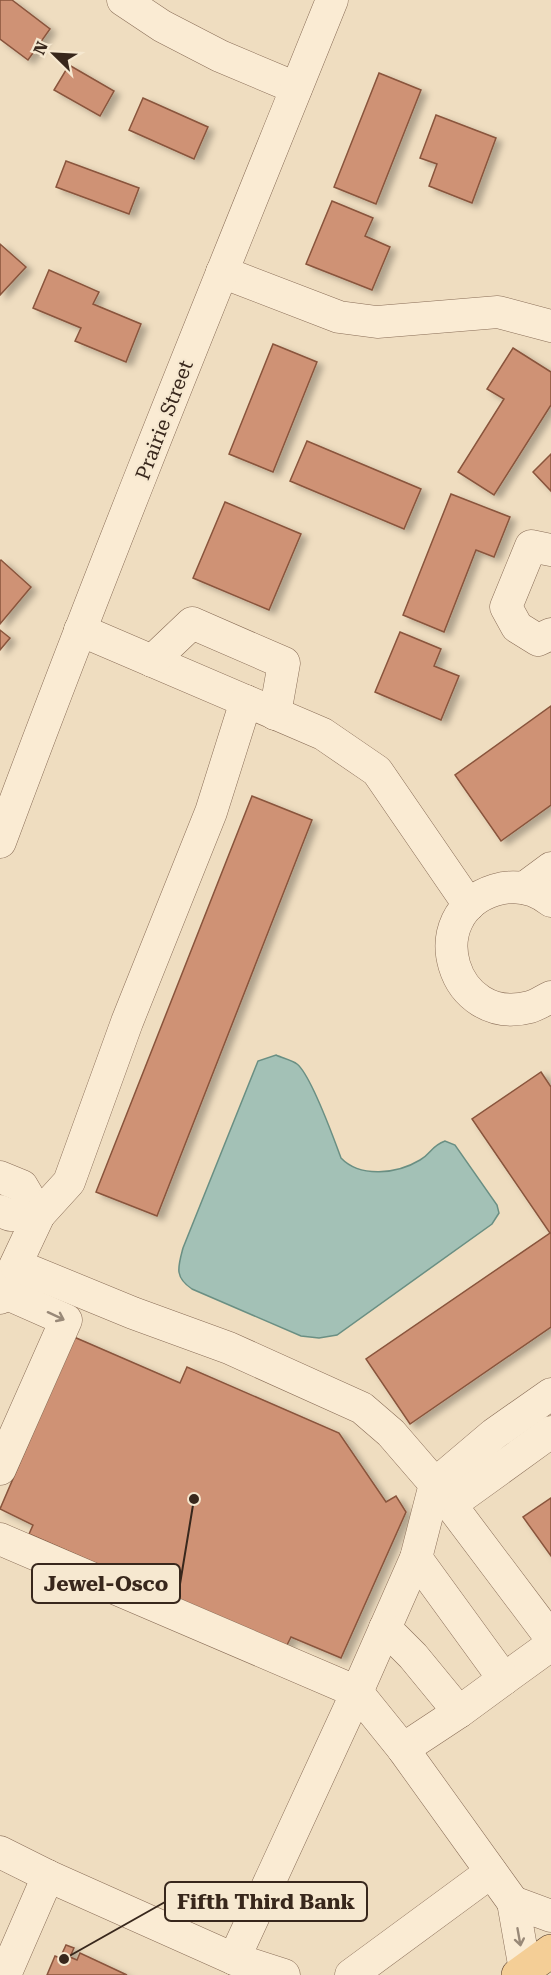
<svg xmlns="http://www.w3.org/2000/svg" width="551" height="1975" font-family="'Roboto Serif',serif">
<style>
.water{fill:#a3c1b6;stroke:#6a8f83;stroke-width:1.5}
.building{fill:#cf9274;stroke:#89543c;stroke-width:1.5;filter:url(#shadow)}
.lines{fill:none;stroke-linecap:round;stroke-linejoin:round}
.minor-casing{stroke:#896d57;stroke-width:33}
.major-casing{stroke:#563c2c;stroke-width:34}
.minor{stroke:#faebd3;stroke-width:32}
.major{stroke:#f4ce96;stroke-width:33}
.oneway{stroke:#998978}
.labels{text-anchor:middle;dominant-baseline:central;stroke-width:4.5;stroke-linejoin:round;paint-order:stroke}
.street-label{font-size:20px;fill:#38271c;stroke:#f6e8d0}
.leader{fill:none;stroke:#38271c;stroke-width:2}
.callout-dot{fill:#38271c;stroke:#f6e8d0;stroke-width:2}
.callout{fill:#f6e8d0;stroke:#38271c;stroke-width:2}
.callout-label{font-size:21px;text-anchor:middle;font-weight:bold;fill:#38271c}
</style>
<defs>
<filter id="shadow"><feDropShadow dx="6" dy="4" stdDeviation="3" flood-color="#0004"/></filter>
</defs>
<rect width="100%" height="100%" fill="#efddc0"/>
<path class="water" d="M276,1055C282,1058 292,1060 297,1064C311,1075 334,1139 341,1158C360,1178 397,1174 420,1160C431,1154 431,1146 445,1141L455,1145L497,1205L499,1213L492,1224L337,1335L319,1338L301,1336L192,1289C174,1277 178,1267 183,1248L258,1061Z"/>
<g class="building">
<path d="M0,0H12L50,29L28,60L0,39Z"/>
<path d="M69,65L114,91L100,116L54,90Z"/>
<path d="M379,73L421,90L376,204L334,187Z"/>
<path d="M143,98L208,127L194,159L129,130Z"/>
<path d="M436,115L496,138L472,203L429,186L437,164L420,158Z"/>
<path d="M66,161L139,188L129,214L56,187Z"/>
<path d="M332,201L373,218L365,236L390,247L372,290L306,264Z"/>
<path d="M0,244L26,267L0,295Z"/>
<path d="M49,270L99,292L93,304L141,324L126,362L75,341L81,328L33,308Z"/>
<path d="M273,344L317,362L273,472L229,454Z"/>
<path d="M513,348L551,372V405L494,495L458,472L504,399L487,389Z"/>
<path d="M307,441L421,489L404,529L290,481Z"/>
<path d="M551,454V491L533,472Z"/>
<path d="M451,494L510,517L494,557L476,550L444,632L403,615Z"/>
<path d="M225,502L301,534L269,610L193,578Z"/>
<path d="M1,560L31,587L0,624V561Z"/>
<path d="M0,630L10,638L0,650Z"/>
<path d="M400,632L441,649L434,666L459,676L441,720L375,692Z"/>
<path d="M551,706V805L501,841L455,775Z"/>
<path d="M252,796L312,820L157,1216L96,1192Z"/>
<path d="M541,1072L551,1087V1327L410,1424L366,1359L550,1233L472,1119Z"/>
<path d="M74,1337L180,1383L187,1367L339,1433L386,1502L396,1496L406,1512L341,1658L291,1637L286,1647L29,1534L33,1525L0,1509Z"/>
<path d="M551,1498V1556L523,1517Z"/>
<path d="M66,1945L74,1948L70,1957L77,1960L80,1953L127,1975H47L55,1956L60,1958Z"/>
</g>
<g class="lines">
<defs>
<g id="minor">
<path d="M123,0L162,26L220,56L296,88"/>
<path d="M222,272L339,317L377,322L498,312L551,326"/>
<path d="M551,550L531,546L506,607L517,627L538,640L551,634"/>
<path d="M80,630L323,734L377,771L469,905"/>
<path d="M152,661L192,623L284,663L275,714"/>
<path d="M0,842C105,559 219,280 332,0"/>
<path d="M524,888L551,868"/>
<path d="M551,901C535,888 515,884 495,890C418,914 452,1028 530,1007C537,1005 544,1000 551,997"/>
<path d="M0,1177L22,1186L39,1215"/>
<path d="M0,1211L10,1215H39"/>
<path d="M0,1298L39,1215L69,1182L127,1022L211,812L246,701"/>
<path d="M551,1394L494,1434L435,1484L551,1638"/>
<path d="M0,1469L66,1320L3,1292"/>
<path d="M450,1505L551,1432"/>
<path d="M0,1539L357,1692L416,1558L435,1484L391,1433L362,1408L229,1348L133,1313L16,1265"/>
<path d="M385,1628L413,1656L459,1712"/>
<path d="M504,1679L551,1645"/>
<path d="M403,1749L459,1712L504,1679L416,1558"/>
<path d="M0,1852L48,1876"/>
<path d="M525,1970L513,1902L551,1916"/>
<path d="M5,1975L48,1876L234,1959"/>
<path d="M284,1975L234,1959L357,1692L403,1749L513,1902"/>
<path d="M351,1975L491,1872"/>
</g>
<path id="major" d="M518,1975L551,1951"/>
</defs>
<use href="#minor" class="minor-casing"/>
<use href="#major" class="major-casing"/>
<use href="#minor" class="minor"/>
<use href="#major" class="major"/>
</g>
<defs><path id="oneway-shaft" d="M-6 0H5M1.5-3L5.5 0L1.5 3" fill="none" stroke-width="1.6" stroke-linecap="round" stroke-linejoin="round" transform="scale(1.5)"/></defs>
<g class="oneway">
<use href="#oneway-shaft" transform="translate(56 1316) rotate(25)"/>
<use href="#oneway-shaft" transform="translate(519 1937) rotate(80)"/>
</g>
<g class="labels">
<g class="street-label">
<text transform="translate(164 420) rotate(-69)">Prairie Street</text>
</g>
</g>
<path class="leader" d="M194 1499L180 1584M64 1959L165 1902"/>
<g class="callout-dot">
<circle cx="194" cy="1499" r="6"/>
<circle cx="64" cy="1959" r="6"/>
</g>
<g class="callout">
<rect x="32" y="1564" width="148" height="39" rx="6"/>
<rect x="165" y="1882" width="202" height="39" rx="6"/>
</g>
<g class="callout-label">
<text x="106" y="1591">Jewel-Osco</text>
<text x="266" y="1909">Fifth Third Bank</text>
</g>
<g transform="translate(54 54) rotate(294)" stroke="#f6e8d0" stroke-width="4.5" paint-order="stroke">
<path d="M0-4.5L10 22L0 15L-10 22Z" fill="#38271c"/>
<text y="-9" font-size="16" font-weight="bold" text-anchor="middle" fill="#38271c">N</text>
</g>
</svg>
